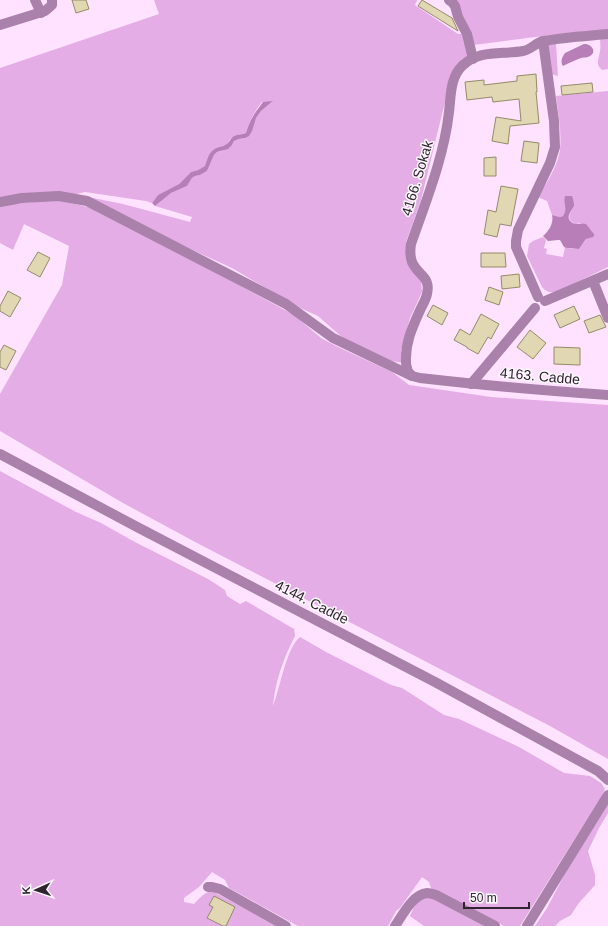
<svg xmlns="http://www.w3.org/2000/svg" width="608" height="926" font-family="Arial,sans-serif">
<style>
.green{fill:#e4ade5}
.water{fill:#b77eb8}
.building{fill:#e1d7b3;stroke:#948b69}
.lines{fill:none;stroke-linecap:round;stroke-linejoin:round}
.minor{stroke:#a981aa;stroke-width:10}
.labels{text-anchor:middle;dominant-baseline:central;stroke-width:3;stroke-linejoin:round;paint-order:stroke}
.street-label{font-size:14px;fill:#2f242f;stroke:#fdf8fd}
</style>
<rect width="100%" height="100%" fill="#fee2ff"/>
<g class="green">
<path d="M154,0H417L415,5L458,34H462L470,56L462,59L450,77L446,98L421,200L406,242L410,269L421,280L422,292L410,318L401,351L403,363L392,361L344,339L318,316L298,307L232,268L186,247L88,197L123,204L190,222L192,217L155,206L171,193L187,186L192,178L195,176L200,175L207,171L214,155L217,152L222,151L232,145L234,141L239,139L245,138L256,118L261,111L272,102H262C254,112 250,120 246,133C242,135 236,134 231,138C229,140 229,143 225,145C222,147 223,146 219,147C209,150 208,157 205,166L198,170L191,172L179,184L158,195L152,203L146,201L85,192L73,195L0,199V68L159,14Z"/>
<path d="M453,0H608V31C563,33 518,39 473,45Z"/>
<path d="M608,37V69L602,70C595,64 599,59 600,51C601,47 600,42 600,38Z"/>
<path d="M555,42L556,44L558,76L550,74L547,45Z"/>
<path d="M608,91V267L561,290C553,293 548,294 542,287L527,256L529,244L533,241L543,237L546,240L544,248L547,249L546,254L563,257L565,247L571,249H579C583,243 588,238 591,231C588,228 585,224 580,223C574,222 580,225 574,223C565,220 571,211 574,206H565V214L563,216L560,217L552,215L547,201L538,197C546,185 559,163 560,149C562,132 558,114 556,96Z"/>
<path d="M58,200L92,208L121,221L294,315L321,338L338,347L392,372L409,385L491,397L608,405V759L550,726L197,543L123,503L0,431V394L62,285L69,246L24,224L13,250L0,243V205Z"/>
<path d="M0,471L76,512L101,523L133,541L208,579L225,590L227,596L235,601L240,604L246,601L294,629L295,636C284,657 275,681 273,706C280,689 286,648 300,637L326,652L391,685L402,688L444,715L459,719L519,747L564,773L590,776L601,783L605,789L601,797L520,926H504L431,888L429,882L422,877L400,908L396,911L388,926H298L229,888L225,880L212,872L199,887L184,898V902L194,904C199,899 204,892 212,891L278,926H0Z"/>
<path d="M608,803V813L599,828L588,851L595,875V885L578,904L571,915L560,921L555,926H535L547,908L567,870Z"/>
<path d="M432,897L488,926H424L410,916C415,903 419,898 432,897Z"/>
</g>
<g class="water">
<path d="M584,44C592,44 597,52 590,56C587,58 584,57 581,58C575,60 569,63 563,66C560,62 562,57 565,53Z"/>
<path d="M273,101L261,111L256,118L252,131L249,136L245,138L239,139L234,141L232,145L228,149L217,152L214,155L207,171L200,175L195,176L192,178L187,186L171,193L155,206L152,203L158,195L179,184L191,172L198,170L205,166C208,157 209,150 219,147C223,146 222,147 225,145C230,143 230,138 234,136C238,134 242,135 246,133C251,118 254,114 263,102Z"/>
<path d="M565,196H572C573,199 574,202 574,206C572,210 566,216 570,221C574,226 581,222 586,224C588,226 592,232 594,234V236L593,237L586,239L579,249L567,248L564,247L560,240H558L548,241L543,236C549,231 554,223 552,215L560,217L563,216C568,210 563,203 565,196Z"/>
</g>
<g class="building">
<path d="M72,0H86L89,9L76,13Z"/>
<path d="M422,0L452,18L458,31L418,6Z"/>
<path d="M536,74L537,92H536L539,123L510,126L508,144L492,141L496,117L521,121L519,99L493,102L492,97L467,100L465,82L484,80V85L517,81V76Z"/>
<path d="M592,83L593,92L562,95L561,86Z"/>
<path d="M524,141L539,143L537,163L521,161Z"/>
<path d="M496,157V176H484V158Z"/>
<path d="M501,186L518,189L511,226L500,224L497,237L484,234L488,210L496,212Z"/>
<path d="M38,252L50,258L40,277L27,270Z"/>
<path d="M481,253H505L506,267H481Z"/>
<path d="M519,274L520,287L502,289L501,276Z"/>
<path d="M489,287L503,292L499,305L485,300Z"/>
<path d="M8,291L21,298L10,317L0,311V306Z"/>
<path d="M433,305L448,313L442,325L427,316Z"/>
<path d="M574,306L580,319L560,328L554,315Z"/>
<path d="M481,314L499,324L491,339L488,337L478,354L467,348V347L454,340L460,329L470,335Z"/>
<path d="M600,315L606,327L589,333L584,321Z"/>
<path d="M530,330L546,343L533,359L517,347Z"/>
<path d="M4,345L16,351L6,370L0,367V352Z"/>
<path d="M554,347L580,348V365L554,364Z"/>
<path d="M214,896L235,907L226,926H223L207,918L213,907L209,905Z"/>
</g>
<g class="lines">
<g class="minor">
<path d="M35,0L41,13"/>
<path d="M449,0L452,2L455,6L458,17L467,34L473,59"/>
<path d="M0,25L45,11L52,5V0"/>
<path d="M0,202L22,198L59,196L87,201L286,304L333,338L412,376L420,378C482,385 545,391 608,395"/>
<path d="M593,281L608,318"/>
<path d="M538,297L516,247V241L518,230L550,163L555,147L554,121L543,41"/>
<path d="M545,301L608,274"/>
<path d="M412,376C410,374 407,371 407,368C406,366 406,364 406,362C405,342 413,326 421,308C423,304 426,299 427,294C431,276 418,276 412,262C410,256 410,250 411,244C426,201 444,157 449,112C451,96 450,78 462,66C480,49 501,55 523,51C531,50 536,42 544,41C565,37 587,36 608,34"/>
<path d="M471,384L535,308"/>
<path d="M0,454L139,528L435,682L598,771L608,780"/>
<path d="M208,887H212L220,889L286,926"/>
<path d="M395,926C402,916 413,894 427,893C430,893 433,894 436,895L495,926"/>
<path d="M527,926L608,795"/>
</g>
</g>
<g class="labels">
<g class="street-label">
<text transform="translate(417 178) rotate(-73)">4166. Sokak</text>
<text transform="translate(540 376) rotate(5)">4163. Cadde</text>
<text transform="translate(312 602) rotate(27)">4144. Cadde</text>
</g>
</g>
<g transform="translate(36 890) rotate(267)" stroke="#fdf8fd" stroke-width="3" paint-order="stroke">
<path d="M0-3L7 15L0 10L-7 15Z" fill="#2f242f"/>
<text y="-6" font-size="11" font-weight="bold" text-anchor="middle" fill="#2f242f">K</text>
</g>
<path d="M464 902v6h65v-6" fill="none" stroke="#2f242f" stroke-width="2"/>
<text x="470" y="902" font-size="12" fill="#2f242f" stroke="#fdf8fd" stroke-width="3" paint-order="stroke">50 m</text>
</svg>
